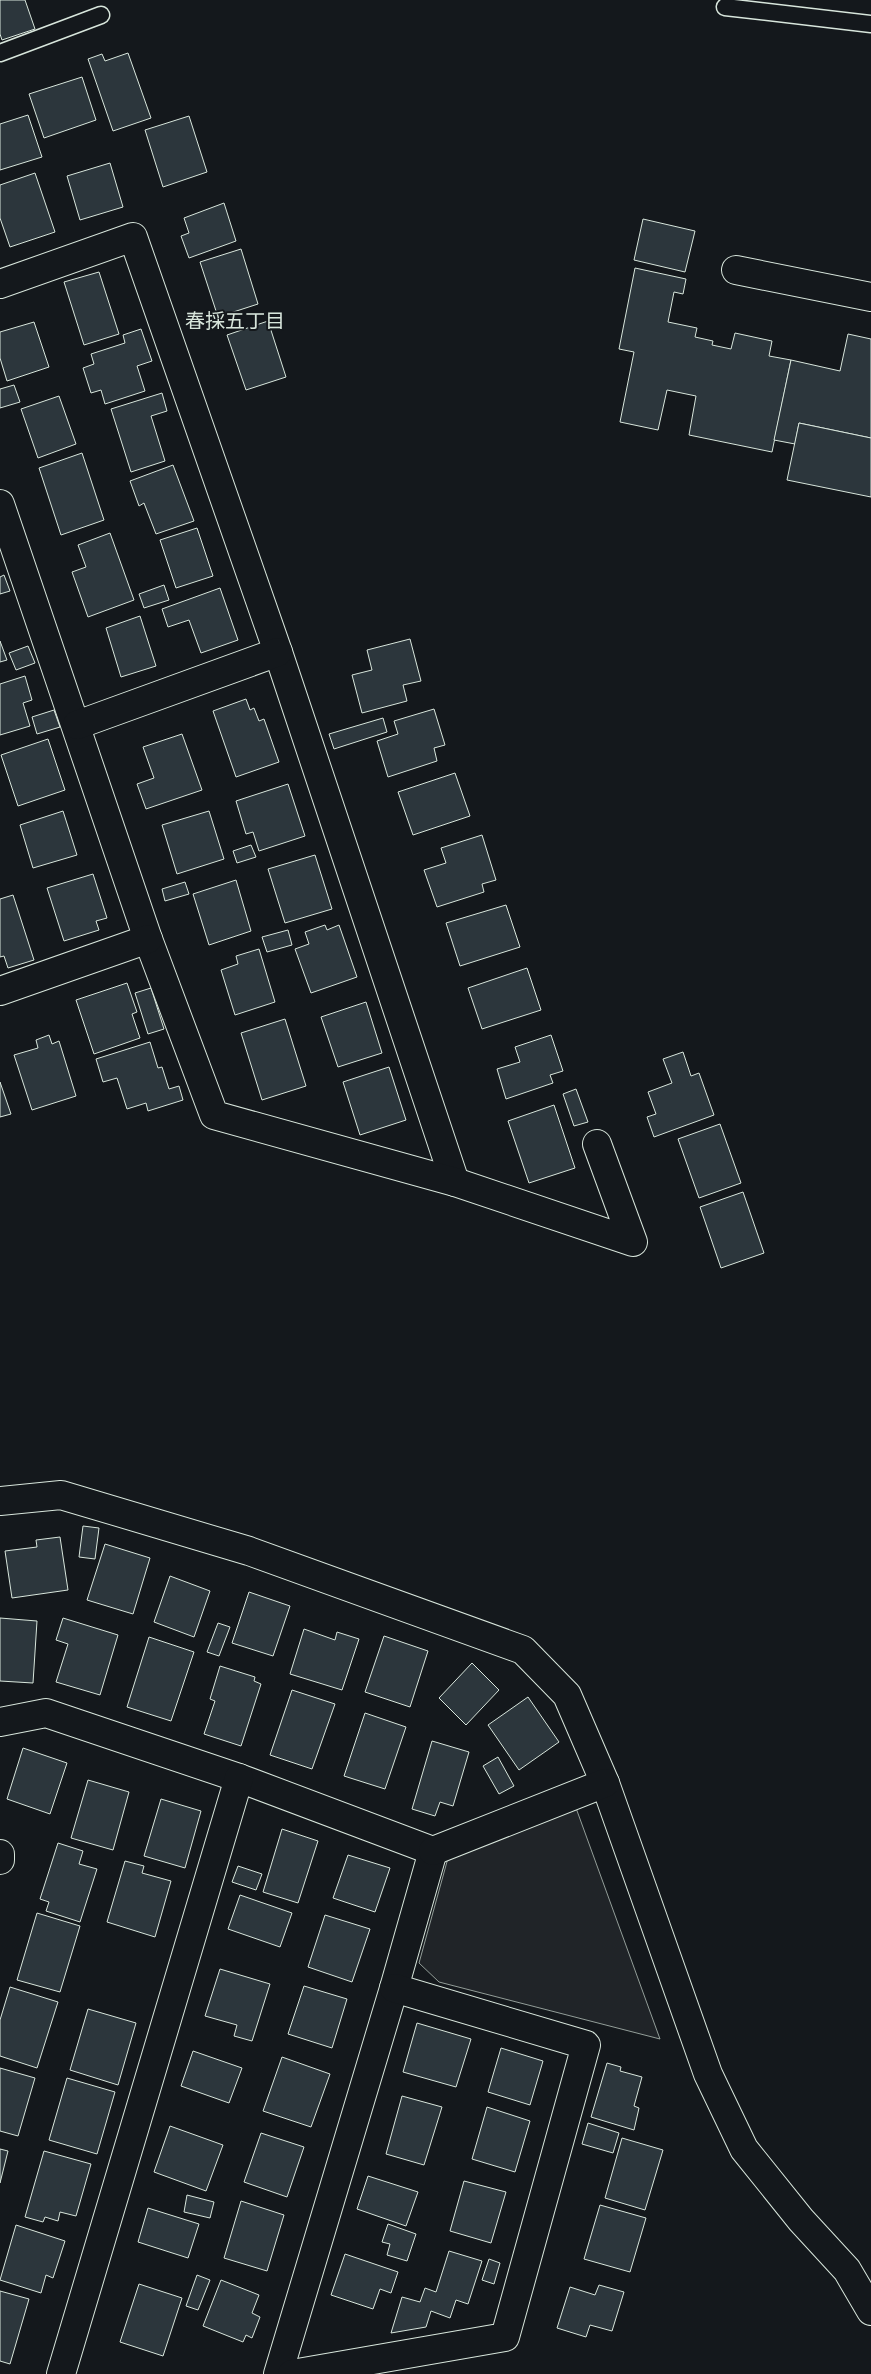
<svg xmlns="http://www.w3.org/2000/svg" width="871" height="2374" font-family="Signika,'Noto Sans JP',sans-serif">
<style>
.green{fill:#202428;stroke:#939e99}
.building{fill:#2c363c;stroke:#d8e6dc}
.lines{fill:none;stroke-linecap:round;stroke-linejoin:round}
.lane-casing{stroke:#d8e6dc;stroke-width:19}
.street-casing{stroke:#d8e6dc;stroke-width:30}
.lane{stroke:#14181c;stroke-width:16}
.street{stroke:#14181c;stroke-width:28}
.labels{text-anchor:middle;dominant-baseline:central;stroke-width:4;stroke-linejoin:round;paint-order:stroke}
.neighbourhood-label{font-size:20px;fill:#d8e6dc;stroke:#14181c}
</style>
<rect width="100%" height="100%" fill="#14181c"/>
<path class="green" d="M576,1808L660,2039L439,1982L419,1963L448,1858Z"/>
<g class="building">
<path d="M0,0H25L35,29L2,40L0,34Z"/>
<path d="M128,53L151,118L113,131L88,59L102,54L105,61Z"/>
<path d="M82,77L96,120L44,138L29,94Z"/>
<path d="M28,115L42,157L0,170V124Z"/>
<path d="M189,116L207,172L163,187L145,130Z"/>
<path d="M110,163L123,207L80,220L67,176Z"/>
<path d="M35,173L55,232L10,247L0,218V185Z"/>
<path d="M224,203L236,241L189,258L181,236L189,233L184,218Z"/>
<path d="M643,219L695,231L685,272L634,260Z"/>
<path d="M241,249L258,304L218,317L200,262Z"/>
<path d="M635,268L686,279L683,294L674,292L668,322L697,328L695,337L713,341L712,345L731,349L735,333L772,341L769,356L791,360L772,452L689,435L696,396L667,390L658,430L620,422L634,352L619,349Z"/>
<path d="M99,272L119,334L84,345L64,282Z"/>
<path d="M268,321L286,377L246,390L227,335Z"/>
<path d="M34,322L49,367L7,381L0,358V332Z"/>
<path d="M141,329L152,361L137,366L145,391L105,404L101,390L91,393L83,368L94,364L91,354L125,343L123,335Z"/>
<path d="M848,334L871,339V438L799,423L795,444L774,440L791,360L840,371Z"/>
<path d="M14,385L20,402L0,408V389Z"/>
<path d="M162,393L167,411L151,416L165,461L131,472L111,409Z"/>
<path d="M59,396L76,444L38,458L21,409Z"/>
<path d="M799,423L871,438V497L787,480Z"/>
<path d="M82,453L104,520L61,535L39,468Z"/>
<path d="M173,465L194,521L156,534L144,503L139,506L130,481Z"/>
<path d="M197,528L213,576L176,588L160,540Z"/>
<path d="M110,533L134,600L88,617L72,572L86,567L78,545Z"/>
<path d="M4,575L10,591L0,594V577Z"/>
<path d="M164,585L169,600L144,608L139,594Z"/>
<path d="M220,588L238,640L201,653L189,620L168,627L162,609Z"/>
<path d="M140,616L156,666L121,677L106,628Z"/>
<path d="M410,639L421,681L403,685L407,701L362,713L352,675L372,670L367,650Z"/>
<path d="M0,641L7,660L0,662Z"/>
<path d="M28,646L35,663L16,670L9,653Z"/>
<path d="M25,676L32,700L23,703L30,726L0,735V684Z"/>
<path d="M246,699L250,710L254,708L259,721L264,719L279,762L236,777L213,711Z"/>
<path d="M434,709L445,745L434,748L437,761L388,777L377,741L398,734L394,721Z"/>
<path d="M54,710L60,727L37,734L32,717Z"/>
<path d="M383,718L387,732L334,749L329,734Z"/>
<path d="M182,734L202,790L146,809L137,784L154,778L143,747Z"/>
<path d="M48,739L65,790L18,806L1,755Z"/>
<path d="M455,773L470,816L413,835L398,792Z"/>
<path d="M288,784L305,836L259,851L253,832L246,834L236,801Z"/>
<path d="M63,811L77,855L33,868L20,825Z"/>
<path d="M209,811L224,859L177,874L162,825Z"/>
<path d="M482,835L496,880L482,884L484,892L437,907L424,870L446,863L441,848Z"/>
<path d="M251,845L256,857L237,863L233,851Z"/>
<path d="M315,855L332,909L285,923L268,869Z"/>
<path d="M93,874L107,918L96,921L99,930L64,941L47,888Z"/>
<path d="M236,880L251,931L209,945L193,894Z"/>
<path d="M185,882L189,894L165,901L162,889Z"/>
<path d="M13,895L34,960L8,968L4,956L0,957V899Z"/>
<path d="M506,905L520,947L460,966L446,923Z"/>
<path d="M325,925L327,930L339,925L357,977L311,993L295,949L309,944L305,932Z"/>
<path d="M288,930L292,945L267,952L262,937Z"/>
<path d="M259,949L275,1002L235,1015L221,970L238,964L236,956Z"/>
<path d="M527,968L541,1010L482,1029L468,988Z"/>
<path d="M127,983L137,1012L132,1014L140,1038L94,1054L76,1000Z"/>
<path d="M151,988L164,1029L148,1034L135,993Z"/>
<path d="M366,1002L382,1053L338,1067L321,1017Z"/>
<path d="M285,1019L306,1086L262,1100L241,1033Z"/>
<path d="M49,1035L52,1044L59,1041L76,1096L32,1110L14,1055L38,1048L36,1040Z"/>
<path d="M551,1035L563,1071L550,1075L553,1083L506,1099L497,1069L520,1062L515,1047Z"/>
<path d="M150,1042L158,1068L162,1067L169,1089L179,1086L183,1100L148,1111L146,1103L127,1109L117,1078L103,1082L96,1059Z"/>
<path d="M683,1052L691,1076L699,1073L714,1115L654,1137L647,1117L656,1114L648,1092L672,1083L663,1059Z"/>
<path d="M389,1067L406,1120L360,1135L343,1082Z"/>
<path d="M0,1082L11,1114L0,1117Z"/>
<path d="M576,1089L588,1122L574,1126L563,1094Z"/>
<path d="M554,1105L575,1168L529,1183L508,1121Z"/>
<path d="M720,1124L741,1183L699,1198L678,1139Z"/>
<path d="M743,1192L764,1253L721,1268L700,1207Z"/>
<path d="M83,1526L99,1528L95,1559L79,1557Z"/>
<path d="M60,1537L68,1590L12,1598L5,1551L37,1547L36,1540Z"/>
<path d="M105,1544L150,1558L133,1614L87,1600Z"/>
<path d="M170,1576L210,1591L194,1637L154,1622Z"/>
<path d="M249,1592L290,1606L273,1656L232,1643Z"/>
<path d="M0,1618L37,1621L33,1683L0,1681Z"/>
<path d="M63,1618L118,1635L100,1695L56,1682L68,1644L56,1640Z"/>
<path d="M218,1623L230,1627L219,1656L207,1652Z"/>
<path d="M304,1629L335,1640L337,1632L359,1639L342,1690L290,1674Z"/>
<path d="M384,1636L428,1651L410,1707L365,1692Z"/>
<path d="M149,1637L194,1652L171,1721L127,1707Z"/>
<path d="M472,1663L499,1690L466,1725L439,1698Z"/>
<path d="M220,1666L255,1677L254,1681L261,1684L241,1746L204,1734L215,1701L210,1699Z"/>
<path d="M292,1690L335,1704L312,1769L270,1755Z"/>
<path d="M528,1697L559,1742L519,1770L488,1725Z"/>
<path d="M365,1713L406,1727L385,1789L344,1776Z"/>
<path d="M432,1741L469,1752L453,1806L440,1802L435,1816L412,1809Z"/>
<path d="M23,1748L67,1763L50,1814L7,1799Z"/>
<path d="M498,1757L514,1786L499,1794L483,1766Z"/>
<path d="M88,1780L129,1792L113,1850L71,1838Z"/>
<path d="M161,1799L201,1811L185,1868L144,1856Z"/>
<path d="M282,1829L318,1841L298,1903L263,1892Z"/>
<path d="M58,1843L83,1851L79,1864L97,1869L80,1922L46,1911L49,1902L40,1899Z"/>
<path d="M348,1855L390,1868L375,1912L333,1898Z"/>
<path d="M125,1861L144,1866L142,1873L171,1881L155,1937L107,1922Z"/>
<path d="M238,1866L262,1874L256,1890L232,1882Z"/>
<path d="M240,1895L292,1913L280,1947L228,1929Z"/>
<path d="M37,1913L80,1926L60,1992L17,1980Z"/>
<path d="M325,1915L370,1929L352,1982L308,1967Z"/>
<path d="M220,1969L270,1984L252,2041L234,2036L237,2025L205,2016Z"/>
<path d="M304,1986L347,1999L332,2048L288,2034Z"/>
<path d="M10,1987L58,2002L37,2068L0,2056V2020Z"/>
<path d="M88,2009L136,2023L118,2085L70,2070Z"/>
<path d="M417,2023L471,2039L456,2087L403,2072Z"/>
<path d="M501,2048L543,2061L530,2105L488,2092Z"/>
<path d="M193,2051L242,2068L229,2103L181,2086Z"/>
<path d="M282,2057L330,2074L311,2127L263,2111Z"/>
<path d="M607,2063L621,2067L620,2071L642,2077L634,2106L639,2108L634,2130L591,2117Z"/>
<path d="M0,2068L35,2078L18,2136L0,2131Z"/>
<path d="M67,2078L115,2092L97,2154L49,2140Z"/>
<path d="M402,2096L442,2107L424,2165L386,2154Z"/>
<path d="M487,2107L530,2121L515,2172L472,2159Z"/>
<path d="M588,2123L619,2133L613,2153L582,2144Z"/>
<path d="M170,2126L223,2145L206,2191L154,2172Z"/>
<path d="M261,2133L304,2147L287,2197L244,2182Z"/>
<path d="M622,2138L663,2150L645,2210L605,2198Z"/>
<path d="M0,2149L8,2151L0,2183Z"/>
<path d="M44,2151L91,2164L76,2216L60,2212L58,2221L45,2217L43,2222L25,2217Z"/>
<path d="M368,2176L418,2192L406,2226L357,2209Z"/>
<path d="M464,2181L506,2192L491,2243L450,2231Z"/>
<path d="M187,2195L214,2202L210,2218L184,2212Z"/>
<path d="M241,2201L284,2215L267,2271L224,2258Z"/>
<path d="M600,2205L646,2218L630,2272L584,2259Z"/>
<path d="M148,2208L199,2224L188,2258L138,2242Z"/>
<path d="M388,2224L416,2234L407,2261L387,2255L390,2244L382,2242Z"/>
<path d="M16,2225L65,2241L53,2278L46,2275L41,2293L0,2280Z"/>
<path d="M449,2251L482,2261L468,2304L456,2300L450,2318L431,2311L426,2327L391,2333L402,2297L420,2302L425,2288L436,2292Z"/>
<path d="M345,2254L398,2272L391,2293L380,2289L373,2309L331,2295Z"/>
<path d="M489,2259L500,2263L494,2284L482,2280Z"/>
<path d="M197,2275L210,2280L198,2310L186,2306Z"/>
<path d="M221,2280L259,2295L252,2313L260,2317L252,2338L246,2335L243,2342L203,2326Z"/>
<path d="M139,2284L182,2298L163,2356L120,2342Z"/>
<path d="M599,2285L624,2292L612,2331L590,2325L586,2337L557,2328L570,2287L595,2295Z"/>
<path d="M0,2291L29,2299L10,2364L0,2361Z"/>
</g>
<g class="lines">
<defs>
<g id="lane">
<path d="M725,7L871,24"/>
<path d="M0,53L101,15"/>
</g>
<g id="street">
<path d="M736,270L871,297"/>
<path d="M0,284L133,237L278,652L455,1182"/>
<path d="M0,504L148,939L214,1115L455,1182L633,1242L597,1144"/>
<path d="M77,725L278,652"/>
<path d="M0,991L148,939"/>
<path d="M0,1501L61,1495L249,1551L523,1650L567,1695L605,1783L708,2074L744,2149L801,2220L847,2270L871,2311"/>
<path d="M0,1722L46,1713L239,1778L433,1851L394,1988L278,2374"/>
<path d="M433,1851L605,1783"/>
<path d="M0,1854V1860"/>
<path d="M61,2374L239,1778"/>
<path d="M292,2374L505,2337L586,2045L394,1988"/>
</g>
</defs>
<use href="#lane" class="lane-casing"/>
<use href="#street" class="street-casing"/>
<use href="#lane" class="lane"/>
<use href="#street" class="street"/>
</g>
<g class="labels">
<g class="neighbourhood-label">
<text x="235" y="321">春採五丁目</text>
</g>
</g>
</svg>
